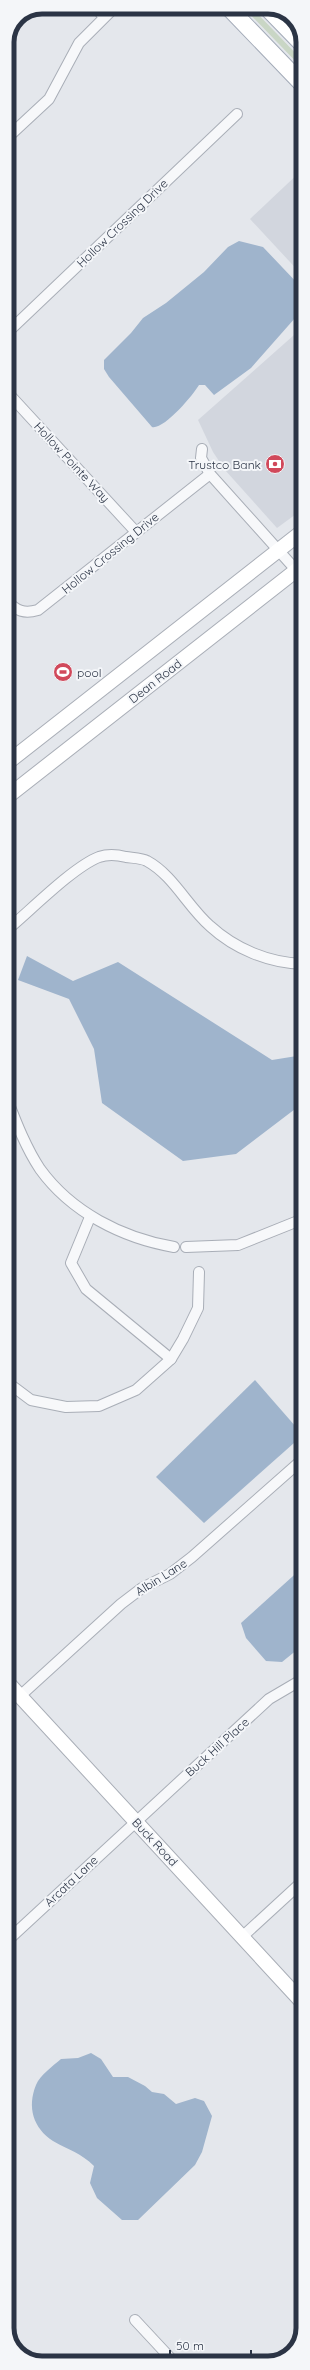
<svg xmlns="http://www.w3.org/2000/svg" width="310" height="2370" font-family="Quicksand,sans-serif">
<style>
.built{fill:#d2d6de}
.green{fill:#c9d6c5}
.water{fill:#9fb4cc}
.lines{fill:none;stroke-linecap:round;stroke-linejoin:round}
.street-casing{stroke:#a9aeb7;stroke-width:12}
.secondary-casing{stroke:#a9aeb7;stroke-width:16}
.primary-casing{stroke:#a3abb8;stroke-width:18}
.street{stroke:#f7f8fa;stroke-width:10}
.secondary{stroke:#fff;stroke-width:14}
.primary{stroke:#fff;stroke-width:16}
.labels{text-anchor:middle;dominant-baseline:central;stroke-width:4;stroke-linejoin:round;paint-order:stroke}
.street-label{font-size:12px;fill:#2b3445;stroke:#f4f6f9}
.poi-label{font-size:12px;fill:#2b3445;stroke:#f4f6f9;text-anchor:end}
.rim{fill:none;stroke:#2b3445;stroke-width:5}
</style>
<rect width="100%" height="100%" fill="#e4e7ec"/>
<g class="built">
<path d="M303,169V276L250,219Z"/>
<path d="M303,327V509L277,528L225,470L213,452L198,420Z"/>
</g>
<path class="green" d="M243,7H251L303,61V69Z"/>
<g class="water">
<path d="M239,241L263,247L301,287L303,290V309L251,368L214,395L205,385H199C193,395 164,430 152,427L109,377L104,369V360L131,333L143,318L166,303L204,272L228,247Z"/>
<path d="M27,956L73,981L118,962L272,1060L303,1055V1103L236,1154L183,1161L102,1103L94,1049L69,999L18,980Z"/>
<path d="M255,1380L303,1435L204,1523L156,1477Z"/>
<path d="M303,1567V1645L282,1662L266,1661L246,1638L241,1623Z"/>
<path d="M91,2053L101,2059L113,2077H128L145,2086L152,2092L164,2094L176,2104L195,2098L204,2101L212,2116L202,2152L195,2165L138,2220H122L97,2198L90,2183L94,2166C81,2153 69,2150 53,2141C33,2128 27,2107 36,2085C40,2075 53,2066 61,2059L78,2058Z"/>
</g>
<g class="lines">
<defs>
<g id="street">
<path d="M95,7L104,17"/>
<path d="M7,138L49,99L79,43L115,7"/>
<path d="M7,333L237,114"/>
<path d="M7,392L136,532"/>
<path d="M202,449L201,458L210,474L296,570"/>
<path d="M7,601C17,611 24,614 38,610L210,474"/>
<path d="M7,930C30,911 73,867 99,857C108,854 118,855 126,857C133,858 142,858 147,861C173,875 188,907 210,926C235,949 269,963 303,964"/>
<path d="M7,1099C16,1122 26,1148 40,1169C71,1212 122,1238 174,1247"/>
<path d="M90,1217L71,1263L86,1289L171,1359"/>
<path d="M186,1247L238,1245L303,1219"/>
<path d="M7,1382L31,1400L66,1407L99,1406L136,1390L171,1359L183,1339L198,1308L199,1272"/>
<path d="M20,1696L121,1604L142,1588L170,1574L192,1557L303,1459"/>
<path d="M242,1937L303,1881"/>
<path d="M7,1941L269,1699L303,1679"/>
<path d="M135,2320L175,2363"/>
</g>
<g id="secondary">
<path d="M7,763L303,531"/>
<path d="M7,797L303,565"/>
<path d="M7,1682L303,2003"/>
</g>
<g id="primary">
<path d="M228,7L303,85"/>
<path d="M266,7L303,45"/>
</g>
</defs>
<use href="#street" class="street-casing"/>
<use href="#secondary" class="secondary-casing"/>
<use href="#primary" class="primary-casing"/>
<use href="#street" class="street"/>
<use href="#secondary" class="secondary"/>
<use href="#primary" class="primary"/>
</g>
<defs>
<symbol id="bank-disc" viewBox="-11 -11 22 22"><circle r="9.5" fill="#d1495b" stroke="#f4f6f9"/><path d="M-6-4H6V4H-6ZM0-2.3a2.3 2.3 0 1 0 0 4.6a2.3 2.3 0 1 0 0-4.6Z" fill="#fff"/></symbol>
<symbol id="stadium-disc" viewBox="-11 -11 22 22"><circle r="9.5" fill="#d1495b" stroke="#f4f6f9"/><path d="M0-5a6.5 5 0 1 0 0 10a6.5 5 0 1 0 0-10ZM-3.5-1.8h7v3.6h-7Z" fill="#fff"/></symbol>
</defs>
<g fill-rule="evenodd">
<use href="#bank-disc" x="264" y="453" width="22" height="22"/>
<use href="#stadium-disc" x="52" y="661" width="22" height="22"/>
</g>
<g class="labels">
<g class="street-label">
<text transform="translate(122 223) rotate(-44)">Hollow Crossing Drive</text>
<text transform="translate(72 462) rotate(47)">Hollow Pointe Way</text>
<text transform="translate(110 553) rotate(-39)">Hollow Crossing Drive</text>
<text transform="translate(155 681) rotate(-38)">Dean Road</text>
<text transform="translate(161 1577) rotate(-32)">Albin Lane</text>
<text transform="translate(217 1747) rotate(-42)">Buck Hill Place</text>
<text transform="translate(155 1842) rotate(47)">Buck Road</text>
<text transform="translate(71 1881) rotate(-43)">Arcata Lane</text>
</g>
<g class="poi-label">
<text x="261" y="464">Trustco Bank</text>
<text x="77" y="672" text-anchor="start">pool</text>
</g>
</g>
<path d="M0 0H310V2370H0ZM42 14H268A28 28 0 0 1 296 42V2328A28 28 0 0 1 268 2356H42A28 28 0 0 1 14 2328V42A28 28 0 0 1 42 14Z" fill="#f4f6f9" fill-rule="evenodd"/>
<path class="rim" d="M42 14H268A28 28 0 0 1 296 42V2328A28 28 0 0 1 268 2356H42A28 28 0 0 1 14 2328V42A28 28 0 0 1 42 14Z"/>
<path d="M170 2350v6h81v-6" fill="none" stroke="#2b3445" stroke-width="2"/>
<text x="176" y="2350" font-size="12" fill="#2b3445" stroke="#f4f6f9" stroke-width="3" paint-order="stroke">50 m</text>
</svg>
